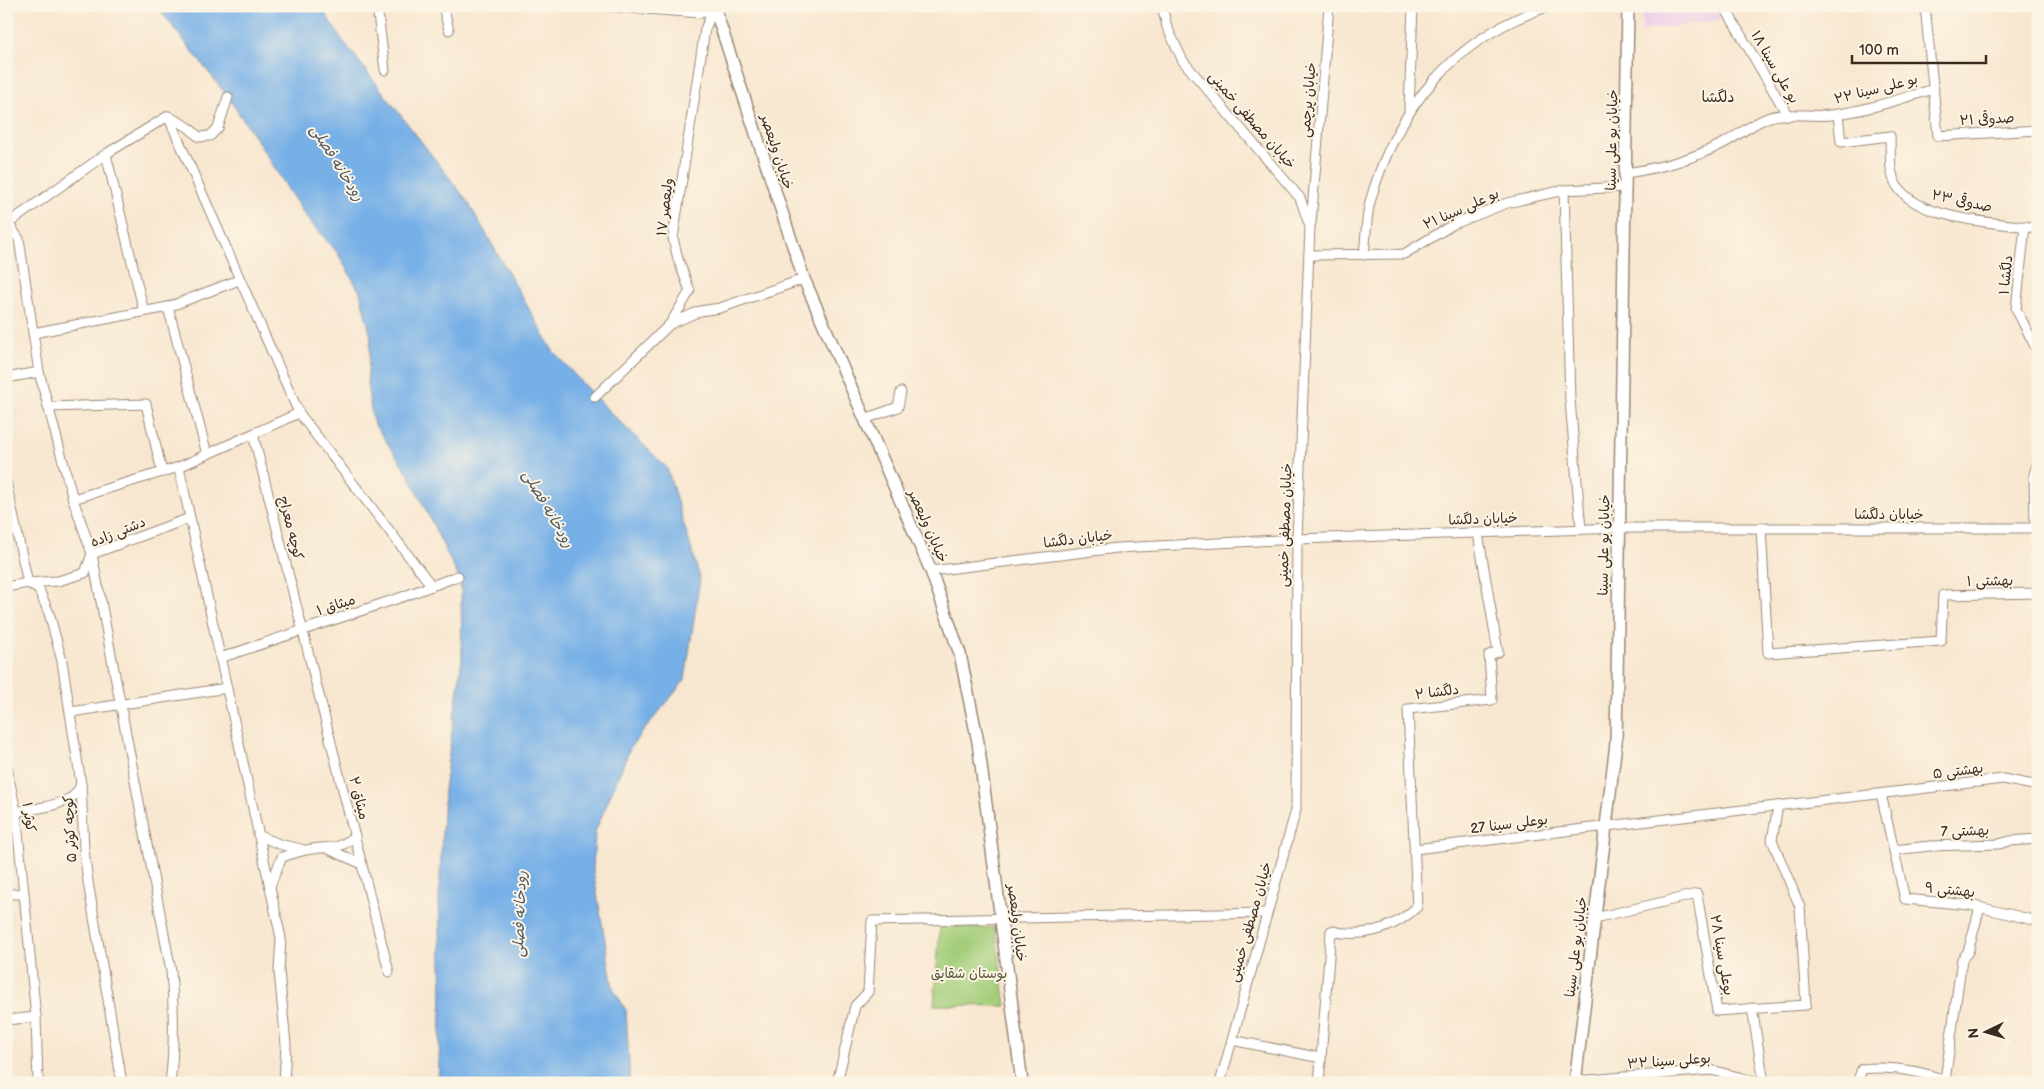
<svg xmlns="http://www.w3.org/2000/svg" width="2044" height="1089" font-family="'Balsamiq Sans','Playpen Sans Arabic',sans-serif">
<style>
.built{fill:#eed0e7}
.green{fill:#a4ce7a;stroke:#707c4c}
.water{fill:#77b0e7;stroke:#596d82}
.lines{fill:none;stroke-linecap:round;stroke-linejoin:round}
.minor-casing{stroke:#9a8877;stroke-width:11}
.major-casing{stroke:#9a8877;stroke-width:14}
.minor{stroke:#fff;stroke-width:9}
.major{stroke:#fff;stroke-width:11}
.labels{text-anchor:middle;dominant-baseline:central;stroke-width:4;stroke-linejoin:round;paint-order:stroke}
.street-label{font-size:14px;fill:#3b2a1e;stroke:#fcf5e5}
.park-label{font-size:14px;fill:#555335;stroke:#fcf5e5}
.neighbourhood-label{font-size:15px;fill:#3b2a1e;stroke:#fcf5e5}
.water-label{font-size:15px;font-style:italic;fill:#505964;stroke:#fcf5e5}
</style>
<rect width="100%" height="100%" fill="#fcf5e5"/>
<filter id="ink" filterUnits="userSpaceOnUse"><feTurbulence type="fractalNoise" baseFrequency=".02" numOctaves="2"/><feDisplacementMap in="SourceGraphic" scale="10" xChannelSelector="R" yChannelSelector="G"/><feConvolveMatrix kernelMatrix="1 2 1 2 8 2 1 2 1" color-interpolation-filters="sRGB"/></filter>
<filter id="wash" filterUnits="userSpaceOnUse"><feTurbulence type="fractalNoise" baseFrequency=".0096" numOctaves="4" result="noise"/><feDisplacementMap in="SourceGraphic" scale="20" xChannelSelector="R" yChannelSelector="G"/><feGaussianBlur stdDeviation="1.12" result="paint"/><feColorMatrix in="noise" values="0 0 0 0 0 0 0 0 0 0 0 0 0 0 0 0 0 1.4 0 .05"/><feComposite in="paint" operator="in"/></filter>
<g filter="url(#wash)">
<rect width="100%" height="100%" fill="#f8e7d0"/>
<path class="built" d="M1642,6H1714L1721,20L1642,31Z"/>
<path class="green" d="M940,926L995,928L1006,1006L934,1005Z"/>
<path class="water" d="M157,6H320L341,38L468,202L553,351L595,397L667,468L700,578L685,680L631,746L595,832L593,870L613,988L626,1010L630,1083H438L442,995L439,900L444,790L462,659L461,589L458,576L408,473L373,422L367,384L371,337L360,292L337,252L305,216L257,140L228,97Z"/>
</g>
<g filter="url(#ink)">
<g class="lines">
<defs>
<g id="minor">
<path d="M377,6L385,70"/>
<path d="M443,6L449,30"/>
<path d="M603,6L701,13L717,6"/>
<path d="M1162,6L1167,27L1183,61L1300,198L1310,227L1297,539L1296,810L1220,1083"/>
<path d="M1724,6L1788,116"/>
<path d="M1925,6L1938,136L2038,130"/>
<path d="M714,8L705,29L673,238L678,259L690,291L670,324L700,311L720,308L804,279"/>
<path d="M1409,110L1413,6"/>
<path d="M1838,114L1841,142L1890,136C1891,151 1888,173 1897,186C1920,221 1999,223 2038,228"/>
<path d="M168,116L299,413L431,585"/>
<path d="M106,154L144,312"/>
<path d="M1626,173C1660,168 1693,159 1724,143C1739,135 1754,122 1770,117C1783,112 1814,117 1831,115C1866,111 1899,99 1934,89"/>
<path d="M1564,190L1570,400L1581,529"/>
<path d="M6,220L19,239L39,372L73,499L92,554L171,971C174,1009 175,1045 170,1083"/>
<path d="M1311,223L1329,6"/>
<path d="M6,225L106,154L168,116L188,127L199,137L210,136L218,128L228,97"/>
<path d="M2025,226L2016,309L2038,352"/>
<path d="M1309,255L1404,254L1454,224L1507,203L1564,190L1626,187"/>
<path d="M1364,255C1366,237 1366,218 1370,202C1396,108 1455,36 1550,6"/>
<path d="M168,307L207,454"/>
<path d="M33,333L168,307L239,280"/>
<path d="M6,378L39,372"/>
<path d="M595,397L670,324"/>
<path d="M48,407L146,404L162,472"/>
<path d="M865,419L898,407L901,392"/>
<path d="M253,434L389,972"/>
<path d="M179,467L281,938L279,971L286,1045L284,1083"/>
<path d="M6,482L28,583L39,590L49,613L62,661L81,784L84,850L88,882L122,1083"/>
<path d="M73,499L179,467L299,413"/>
<path d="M1761,528L1768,653L1941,641L1943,595L2038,593"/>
<path d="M2035,528L2034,474L2038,462"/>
<path d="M931,571L1117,548L1297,539L1620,528H2038"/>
<path d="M6,587L28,583L58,581L85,573L92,554L190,518"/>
<path d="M220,658L405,596L458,576"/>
<path d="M71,712L227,688"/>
<path d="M6,764L16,812L36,1017L38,1083"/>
<path d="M1881,794L1905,899L1970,905L2038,921"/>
<path d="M6,813C23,811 58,807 72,797C76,794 79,789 81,784"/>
<path d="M258,835L279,844L301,849"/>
<path d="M328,849L362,864"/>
<path d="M1415,849L2003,779L2038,786"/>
<path d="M1894,850L1930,846L1999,844L2010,841L2038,839"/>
<path d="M270,886L282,857C292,854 301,850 312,849C332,846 339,851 355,835"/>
<path d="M6,894H24"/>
<path d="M1595,918L1697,894L1717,1011L1806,1005L1800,907L1772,840L1778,806"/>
<path d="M1752,1008L1764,1083"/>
<path d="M6,1020L36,1017"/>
<path d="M1232,1040L1321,1058"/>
<path d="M1576,1081L1711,1070L1762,1083"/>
<path d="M837,1083L855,1006L868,992L872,921L1267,913"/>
<path d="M1319,1083L1331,931C1364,938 1392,930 1417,907L1408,709L1492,700L1489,655L1498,652L1478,533"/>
<path d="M1857,1083L1862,1069C1891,1066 1917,1070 1945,1080L1962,959L1968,952L1980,907"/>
</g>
<g id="major">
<path d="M714,6L804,279L931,571L960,654L978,742L1022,1083"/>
<path d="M1575,1083L1616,743L1628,6"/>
</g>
</defs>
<use href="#minor" class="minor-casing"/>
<use href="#major" class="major-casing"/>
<use href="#minor" class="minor"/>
<use href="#major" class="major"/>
</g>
</g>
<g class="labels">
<g class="street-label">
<text transform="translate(1775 67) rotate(60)">بو علی سینا ۱۸</text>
<text transform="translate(1876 89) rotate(-14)">بو علی سینا ۲۲</text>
<text transform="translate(1308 100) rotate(-85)">خیابان پرچمی</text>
<text transform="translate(1987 119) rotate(-3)">صدوقی ۲۱</text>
<text transform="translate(1252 120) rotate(49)">خیابان مصطفی خمینی</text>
<text transform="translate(1612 140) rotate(-89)">خیابان بو علی سینا</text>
<text transform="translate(777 152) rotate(72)">خیابان ولیعصر</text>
<text transform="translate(1962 201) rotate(12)">صدوقی ۲۳</text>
<text transform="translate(665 207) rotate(-83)">ولیعصر ۱۷</text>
<text transform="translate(1461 209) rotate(-24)">بو علی سینا ۲۱</text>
<text transform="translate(2006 275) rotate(-84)">دلگشا ۱</text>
<text x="1889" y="514">خیابان دلگشا</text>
<text transform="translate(1483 519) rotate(-2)">خیابان دلگشا</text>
<text transform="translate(1285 525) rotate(-88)">خیابان مصطفی خمینی</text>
<text transform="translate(928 526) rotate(66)">خیابان ولیعصر</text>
<text transform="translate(291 528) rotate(76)">کوچه معراج</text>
<text transform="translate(118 532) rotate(-22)">دشتی زاده</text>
<text transform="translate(1078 539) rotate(-7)">خیابان دلگشا</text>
<text transform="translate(1604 545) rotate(-89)">خیابان بو علی سینا</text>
<text transform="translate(1990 581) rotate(-1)">بهشتی ۱</text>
<text transform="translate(336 605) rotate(-18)">میثاق ۱</text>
<text transform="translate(1437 692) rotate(-7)">دلگشا ۲</text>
<text transform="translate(1958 771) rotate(-7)">بهشتی ۵</text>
<text transform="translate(359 798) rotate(76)">میثاق ۲</text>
<text transform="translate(29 817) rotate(82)">کوثر ۱</text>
<text transform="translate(1509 824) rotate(-7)">بوعلی سینا 27</text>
<text transform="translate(70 829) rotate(-93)">کوچه کوثر ۵</text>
<text transform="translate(1965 831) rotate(-2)">بهشتی 7</text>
<text transform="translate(1950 890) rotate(6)">بهشتی ۹</text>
<text transform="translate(1250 922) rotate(-74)">خیابان مصطفی خمینی</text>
<text transform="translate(1017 923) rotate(83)">خیابان ولیعصر</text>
<text transform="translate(1576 947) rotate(-83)">خیابان بو علی سینا</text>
<text transform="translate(1722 955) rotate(80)">بوعلی سینا ۲۸</text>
<text transform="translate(1669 1061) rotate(-4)">بوعلی سینا ۳۲</text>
</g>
<g class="park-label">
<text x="969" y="973">بوستان شقایق</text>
</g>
<g class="neighbourhood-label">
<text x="1718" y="97">دلگشا</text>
</g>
<g class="water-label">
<text transform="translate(337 163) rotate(58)">رودخانه فصلی</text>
<text transform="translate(548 509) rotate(60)">رودخانه فصلی</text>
<text transform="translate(520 914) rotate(-88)">رودخانه فصلی</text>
</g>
</g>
<rect width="2044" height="1089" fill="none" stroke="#fcf5e5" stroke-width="25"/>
<g transform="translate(1986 1032) rotate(265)" stroke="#fcf5e5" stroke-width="4" paint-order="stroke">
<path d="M0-4L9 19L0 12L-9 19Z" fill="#3b2a1e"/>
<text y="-8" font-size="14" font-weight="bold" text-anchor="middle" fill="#3b2a1e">N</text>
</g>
<path d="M1852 55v8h134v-8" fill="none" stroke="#3b2a1e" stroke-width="2.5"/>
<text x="1859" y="55" font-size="15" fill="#3b2a1e" stroke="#fcf5e5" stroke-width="4" paint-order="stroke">100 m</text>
</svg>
